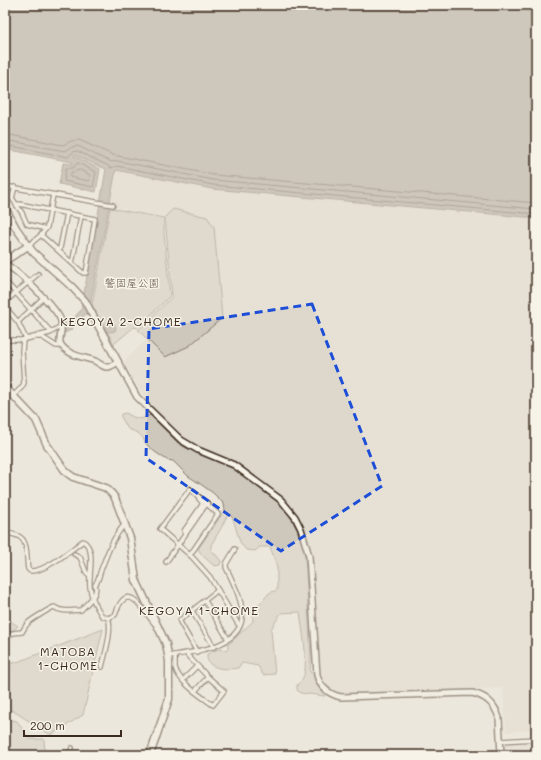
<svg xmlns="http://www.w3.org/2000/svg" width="541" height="760" font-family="Mali,'Klee One',sans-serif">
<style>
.built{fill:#ddd7cc}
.green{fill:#cec8bc;stroke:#84796d}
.water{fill:#a89f93;stroke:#7c7064}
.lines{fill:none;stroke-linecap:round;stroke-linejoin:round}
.shore{stroke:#67594d;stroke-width:1}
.street-casing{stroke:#3b2a1e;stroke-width:6}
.secondary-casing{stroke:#3b2a1e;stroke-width:8}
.highway-casing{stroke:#3b2a1e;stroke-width:9}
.street{stroke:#f7f3e8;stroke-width:3.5}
.secondary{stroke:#f7f3e8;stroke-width:5}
.highway{stroke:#f7f3e8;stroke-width:6}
.marked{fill:none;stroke:#1d4ed8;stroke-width:3;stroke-dasharray:8 5;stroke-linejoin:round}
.labels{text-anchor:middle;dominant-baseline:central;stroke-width:3;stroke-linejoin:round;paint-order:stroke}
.park-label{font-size:11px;fill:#605246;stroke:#f7f3e8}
.neighbourhood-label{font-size:12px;letter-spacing:1px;fill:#3b2a1e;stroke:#f7f3e8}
</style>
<rect width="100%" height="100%" fill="#ece7dc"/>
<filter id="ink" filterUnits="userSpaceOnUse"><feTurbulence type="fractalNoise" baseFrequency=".025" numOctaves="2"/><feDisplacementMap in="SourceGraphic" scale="8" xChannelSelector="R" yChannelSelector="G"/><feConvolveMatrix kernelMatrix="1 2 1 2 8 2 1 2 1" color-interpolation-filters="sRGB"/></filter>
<g filter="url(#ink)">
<g class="built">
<path d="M115,170L212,189L536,218V736H533V730L506,732L503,688L342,694L330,690L325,686L319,674L311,557L305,531L298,517L282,498L242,466L186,442L147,403L124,362L147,339L138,330L172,297L165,217L114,207L115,202L110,201Z"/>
<path d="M536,740V755H451L502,752L503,747L506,742Z"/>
</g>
<g class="green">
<path d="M110,208L164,218V233L170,296L137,328L134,327L114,344L92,305Z"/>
<path d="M173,209L207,217L214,227L222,318L189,346L165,357L138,330L172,297L165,217Z"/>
<path d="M126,413L133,417L141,419L150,415L178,443L186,448L237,470L275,500L284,508L291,518L298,531L305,556L311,658L310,672L313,673C315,683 318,688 325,695V696L300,693L297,690V685C300,682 303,679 304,675C308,657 302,630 300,612L281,613L271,629L275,674L263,675L258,666L242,663L238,668C227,670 205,670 207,654C213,651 219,647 226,651L228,649V645L253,621L252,613L254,606L259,605L269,593L277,590V569L275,560L270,547H260L255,551L246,550L240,542L233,519L231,516H227L220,530L211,545V549L221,561L220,565L214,566L202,555L198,549L225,510L224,504L213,493L199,483L188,476L173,461L167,460L155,452L145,443L143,438L138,433L128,429L121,417V414Z"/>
<path d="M5,618L18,626L5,636Z"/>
<path d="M103,629L83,715L51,735L10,709L9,719L17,721L29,739H44L45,754L5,755V665L20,661Z"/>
</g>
<g class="water">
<path d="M5,5H536V218L212,189L116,170L89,311L71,330L65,333V327L81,310L106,169L101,167L75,155L74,156L100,169L96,192L59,184L63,163L72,164V162L5,149Z"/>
<path d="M107,322L114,323L116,328L115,331L111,332L106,331L105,328Z"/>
</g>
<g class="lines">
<g class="shore">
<path d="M5,134L63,145L71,141L79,140L113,155L214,175L536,203"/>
<path d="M5,140L65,151L72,147L78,146L104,159L112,162L118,161L213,180L536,209"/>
<path d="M5,145L68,157L73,152L77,151L107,165L111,168L117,166L213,185L536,214"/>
<path d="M78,163L96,172L93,187L64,181L66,168H73Z"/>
<path d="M80,170L90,175L89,181L70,177L71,173Z"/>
</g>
<defs>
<g id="street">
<path d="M5,186L113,205"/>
<path d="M15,187L12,198L22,213L27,224L46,229"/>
<path d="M16,205L19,204L95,219L86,273H83L41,235"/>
<path d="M28,246L41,235L47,227L53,195"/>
<path d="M58,250L60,248L67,213"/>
<path d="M71,262L73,259L81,216"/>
<path d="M5,281L51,332"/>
<path d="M5,302L38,274"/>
<path d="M5,307L18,322L26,339"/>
<path d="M18,322L43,298"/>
<path d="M37,336L50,333L61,326"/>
<path d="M5,340H22L34,337H42L56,346H61"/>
<path d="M13,396L22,387L24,383L22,351L23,340"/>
<path d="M5,401L13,395"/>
<path d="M5,531C11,535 16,534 20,537C29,543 26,560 28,569L30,571C45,572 71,550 83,541C97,550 88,573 90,587C91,598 96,607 102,616L108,618L115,615C117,611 118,605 122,601C133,588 148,617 155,624"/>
<path d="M185,533L184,531L202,505V502L199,499"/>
<path d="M74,554L80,557L86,572L90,576"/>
<path d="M190,555L218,514L190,489L160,529L192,557L210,577L238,624L240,625"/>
<path d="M166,562L207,503"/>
<path d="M205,601L228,639"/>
<path d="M192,611L214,647"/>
<path d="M5,637L13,633L22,632C24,629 25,626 28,623C31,620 49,609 54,607C62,613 71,610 81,610C87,603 99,594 95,585C99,580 99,575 101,570C107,554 113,537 125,524"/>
<path d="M197,652L180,622V620L218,590"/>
<path d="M175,655C175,659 175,663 175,667C178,682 202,697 213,705L224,691L208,677L188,656L187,653"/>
<path d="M169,656C194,652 246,647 242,611C241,596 232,581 226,567V564L235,549"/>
<path d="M102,667C105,654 113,629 108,618"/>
<path d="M183,680L197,666"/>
<path d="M195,691L208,677"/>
<path d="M500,741L536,739"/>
<path d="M69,755L72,748"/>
</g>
<path id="secondary" d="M5,264C17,270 58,309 61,321C63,328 59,336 60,343C66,355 83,357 95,361C99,363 102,366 106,367C110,368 114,364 118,362L137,397L181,440L198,450L234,465L281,500L295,517L301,529L309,556L317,675C320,687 328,694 341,697L472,693C486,696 495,704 499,718L501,755"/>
<g id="highway">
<path d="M5,208L16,228L33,252L72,287L85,301L118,362"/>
<path d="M5,261L28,246"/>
<path d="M5,387L36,420L47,445L66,472L73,477L106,488L112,494L115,498L130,538L136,580L166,644L169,661V699L150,755"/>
</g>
</defs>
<use href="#street" class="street-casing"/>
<use href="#secondary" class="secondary-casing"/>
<use href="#highway" class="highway-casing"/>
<use href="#street" class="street"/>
<use href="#secondary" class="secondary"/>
<use href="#highway" class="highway"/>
</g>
</g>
<path d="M0 0H541V760H0ZM312,304L382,486L281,551L146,458L149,329Z" fill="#ece7dc" fill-opacity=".55" fill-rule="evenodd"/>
<path class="marked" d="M312,304L382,486L281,551L146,458L149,329Z"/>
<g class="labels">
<g class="park-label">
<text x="132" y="282">警固屋公園</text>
</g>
<g class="neighbourhood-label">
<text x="121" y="321">KEGOYA 2-CHOME</text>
<text x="199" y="610">KEGOYA 1-CHOME</text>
<text x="68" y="651">MATOBA<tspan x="68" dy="14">1-CHOME</tspan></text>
</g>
</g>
<rect width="541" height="760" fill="none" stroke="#f7f3e8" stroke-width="20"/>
<rect x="10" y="10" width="521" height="740" fill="none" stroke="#3b2a1e" stroke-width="1.5" filter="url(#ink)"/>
<path d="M24 730v6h97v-6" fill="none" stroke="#3b2a1e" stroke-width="2"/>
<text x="30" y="730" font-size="12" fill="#3b2a1e" stroke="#f7f3e8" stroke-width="3" paint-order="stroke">200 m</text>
</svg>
